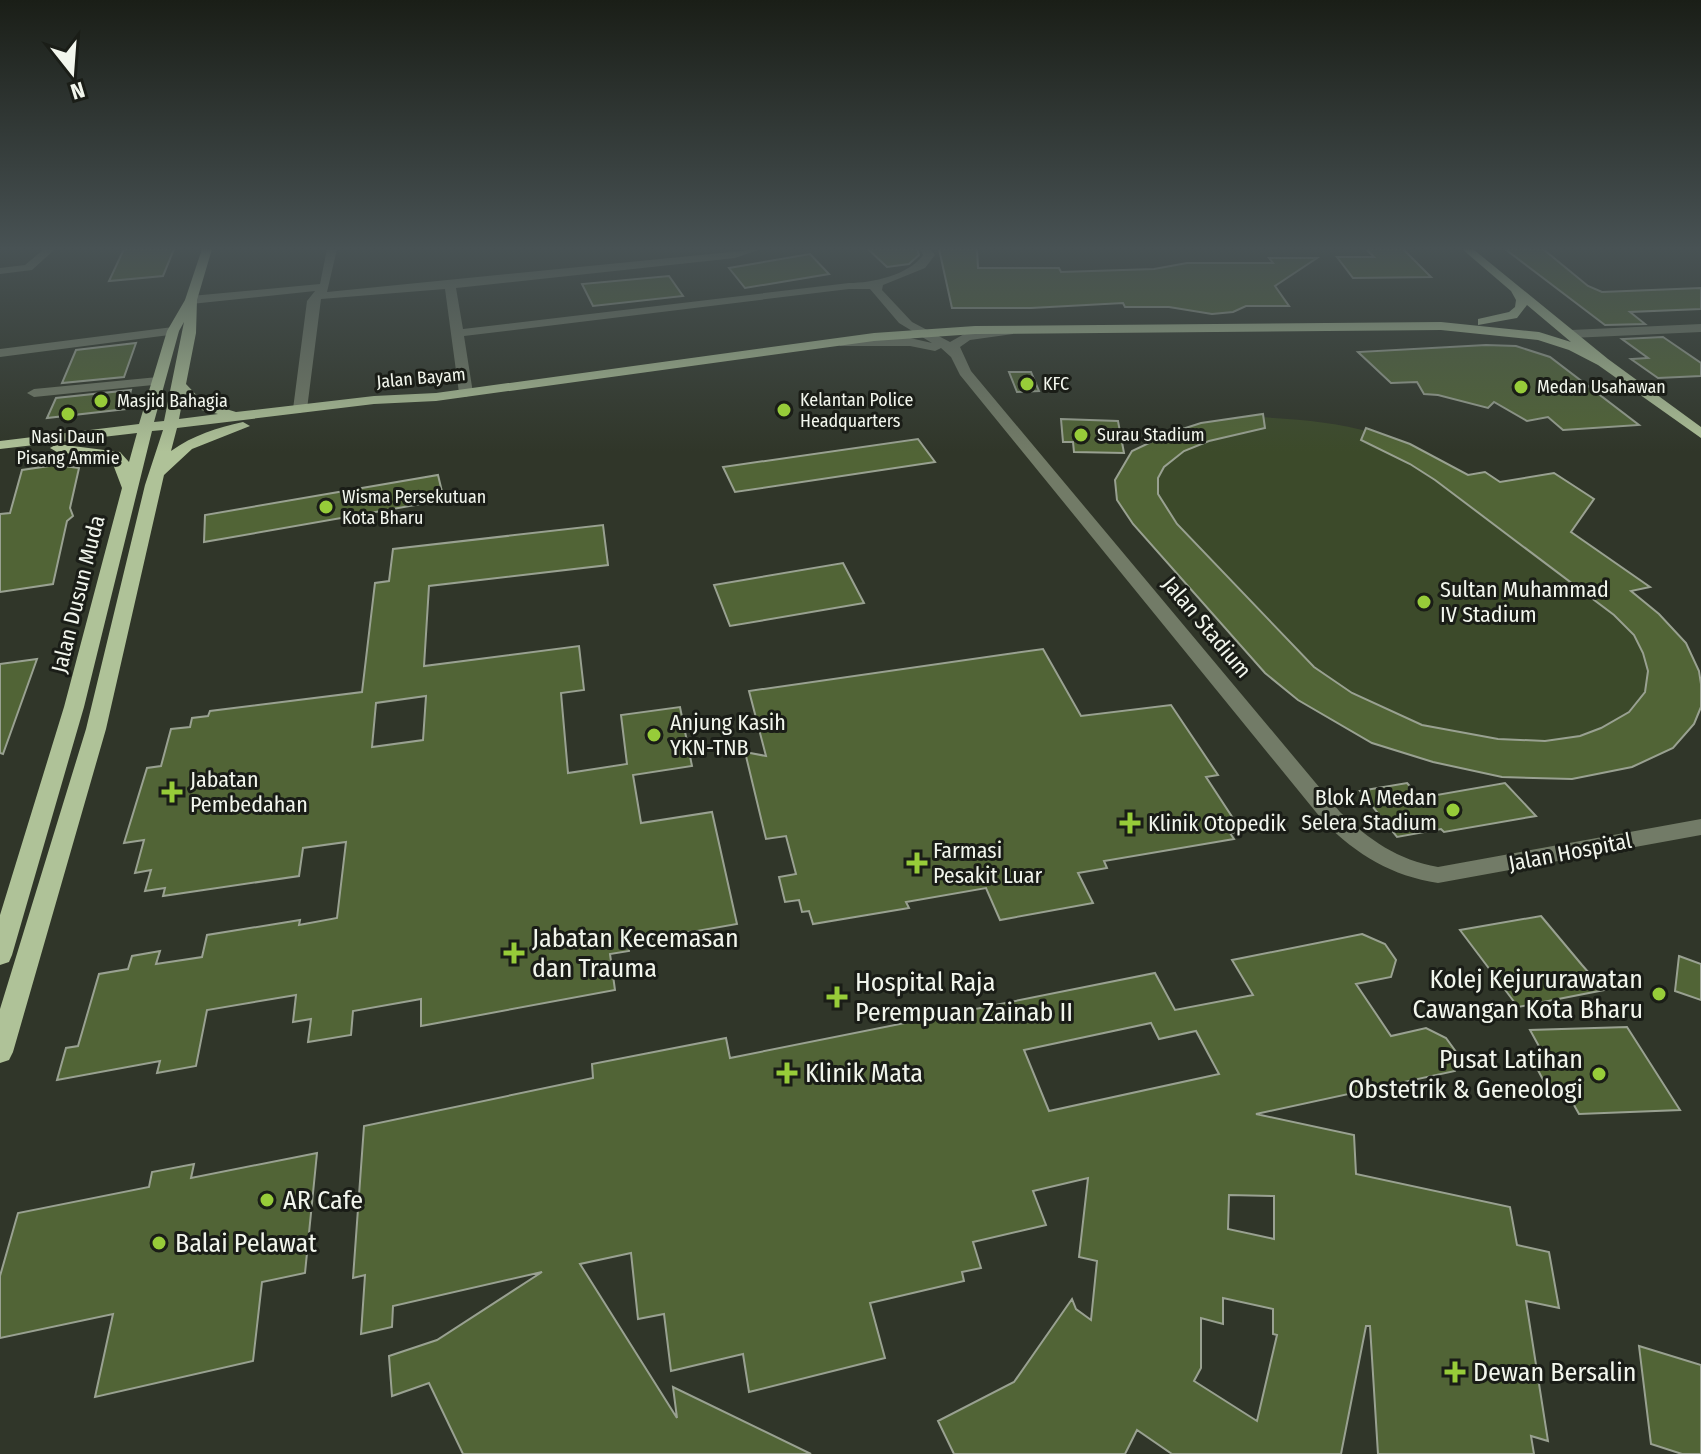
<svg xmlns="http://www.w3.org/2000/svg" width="1701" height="1454" font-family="'Fira Sans Condensed',sans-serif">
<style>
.green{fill:#3c4a2a}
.building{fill:#516436;stroke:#99a191;stroke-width:2;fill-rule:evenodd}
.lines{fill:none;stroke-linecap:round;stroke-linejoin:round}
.minor{fill:#727b67;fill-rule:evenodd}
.major{fill:#afc298;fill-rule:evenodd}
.poi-dot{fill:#97cc39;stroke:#1a1d17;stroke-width:3}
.labels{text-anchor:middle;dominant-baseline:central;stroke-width:6;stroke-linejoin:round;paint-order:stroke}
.far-street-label{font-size:18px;fill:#f2f6ed;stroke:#1a1d17}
.far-poi-label{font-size:18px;fill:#f2f6ed;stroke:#1a1d17;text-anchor:start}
.poi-label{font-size:22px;fill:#f2f6ed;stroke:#1a1d17;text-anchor:start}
.street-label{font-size:22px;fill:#f2f6ed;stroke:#1a1d17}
.near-poi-label{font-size:26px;fill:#f2f6ed;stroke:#1a1d17;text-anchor:start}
</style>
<rect width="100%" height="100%" fill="#303629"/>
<path class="green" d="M1258,417C1342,421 1395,431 1468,475L1485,472L1650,587L1632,591C1664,618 1697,645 1700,689C1701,702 1701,713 1694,725C1688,733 1679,740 1673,748L1372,743L1298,700L1265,673L1133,524L1117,500L1143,446L1201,423Z"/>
<g class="building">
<path d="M124,249H174L163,276L109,281Z"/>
<path d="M868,249H917L919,255L909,264L887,267Z"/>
<path d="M939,249H977L978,268H1059L1061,272L1154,269L1187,263H1273L1269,258H1317L1275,286L1289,306H1246L1233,312L1212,314L1169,307H1125L1123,303L1031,308H952Z"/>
<path d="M1366,249H1403L1431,277L1353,278L1337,257H1374Z"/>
<path d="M1505,249H1543L1588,286L1602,292L1701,288V309L1630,312L1645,324L1605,325Z"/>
<path d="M810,254L829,274L745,288L729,268Z"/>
<path d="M669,276L683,296L593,306L582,284Z"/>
<path d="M1663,337L1701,363V376L1658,378L1631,359L1648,358L1622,339Z"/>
<path d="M136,343L124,377L62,383L76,350Z"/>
<path d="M1486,345L1516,346L1550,357L1639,425L1563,430L1548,417L1527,421L1494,402L1488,408L1438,395L1424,394L1417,382L1391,383L1358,352Z"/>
<path d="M1009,372H1031L1039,391L1017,392Z"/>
<path d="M131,390L126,409L47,418L56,398Z"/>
<path d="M1263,414L1265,428L1209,441L1184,451L1164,467L1158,478V494L1177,524L1314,667L1352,693L1422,725L1498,739L1545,741L1580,736L1601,728L1629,712L1645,692L1648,671L1643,653L1634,635L1614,615L1435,480L1410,464L1361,440L1366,428L1410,444L1468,475L1485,472L1500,482L1554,473L1594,499L1571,532L1650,587L1631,591L1659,614L1686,643L1699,671L1701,684V707L1694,724L1673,748L1632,767L1572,779L1502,777L1433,762L1372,743L1298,700L1265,673L1133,524L1117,500L1115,480L1132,451L1170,433L1201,423Z"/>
<path d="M1061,419L1118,421L1124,453L1074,452L1073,442H1063Z"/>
<path d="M918,439L935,462L735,492L723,467Z"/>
<path d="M56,465L79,468L70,508L73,516L67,521L53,584L0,592V514L10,513L22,470Z"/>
<path d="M438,475L444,500L204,542L205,515Z"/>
<path d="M603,525L608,565L429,586L424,666L579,646L584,690L561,693L568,773L627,764L621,715L680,707L692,766L633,775L641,823L712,812L737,924L628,943L629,951L610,954L615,990L421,1026V999L353,1011L351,1035L308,1042L311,1019L293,1022L296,995L207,1010L196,1066L157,1073L160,1061L57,1080L66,1048L78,1046L99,974L128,969L132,956L160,951L156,964L202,957L207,935L300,920L299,925L337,918L346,842L303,848L299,876L163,896L165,888L145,891L151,870L135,873L144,840L124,843L147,768L161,766L171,729L190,727L192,718L208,716L210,711L362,692L375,583L389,581L393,549ZM426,696L423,740L372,747L376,703Z"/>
<path d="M843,563L864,603L730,626L714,585Z"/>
<path d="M1043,649L1081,716L1171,705L1218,775L1206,777L1242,832L1230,833L1234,839L1104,861L1107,868L1078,873L1093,903L1000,920L986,888L906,902L909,908L813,924L809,911L802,912L799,900L785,902L779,877L796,874L786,836L766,839L745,752L766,756L749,691Z"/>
<path d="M37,659L3,754L0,753V664Z"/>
<path d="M1407,783L1420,798L1505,783L1536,816L1444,832L1441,829L1397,837L1360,791Z"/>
<path d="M1541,916L1582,965L1604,990L1518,1007L1460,930Z"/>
<path d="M1362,934L1385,944L1396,960L1391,977L1356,984L1391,1036L1426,1028L1446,1038L1459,1056L1455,1071L1256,1114L1354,1135L1356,1174L1510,1207L1517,1245L1549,1252L1559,1308L1526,1301L1548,1441L1531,1436L1534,1454H1378L1370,1326H1366L1341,1454H1172L1137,1430L1125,1454H954L938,1421L1014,1382L1072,1299L1076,1309L1091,1320L1097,1261L1079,1257L1088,1178L1033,1191L1046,1225L973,1242L981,1268L962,1272L964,1281L870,1303L885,1358L749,1392L743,1354L671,1371L664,1314L638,1319L631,1253L580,1264L677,1418L673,1387L811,1454H463L429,1383L392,1396L389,1356L437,1340L542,1272L393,1306L392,1327L361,1334L365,1275L353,1278L364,1126L593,1078L592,1064L726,1038L730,1058L1155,973L1175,1010L1253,995L1232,960ZM1151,1023L1159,1039L1196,1031L1219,1074L1049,1111L1024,1050ZM1229,1195L1274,1196V1239L1228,1229ZM1223,1298L1273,1309V1334L1277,1335L1257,1421L1194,1381L1201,1368V1318L1223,1324Z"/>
<path d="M1679,956L1701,964V1000L1675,991Z"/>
<path d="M1627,1027L1680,1110L1579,1114L1565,1089H1548L1532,1059H1546L1530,1030Z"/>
<path d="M317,1153L305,1273L262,1282L253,1361L95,1397L113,1314L0,1338V1276L18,1213L149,1187L152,1172L194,1164L191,1178Z"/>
<path d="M1639,1346L1701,1365V1454H1682L1651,1444Z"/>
</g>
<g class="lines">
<g class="minor">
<path d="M44,249H55L32,270L0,274V268L25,265Z"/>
<path d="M327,249H337L327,292L761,249L735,258L456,288L463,329L849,283C872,283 909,275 923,255L920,249H930L935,255L925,268L883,285L882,290L912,322L950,342L966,333L1013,328V334L970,340L960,347L971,371L1340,812C1369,840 1398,860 1438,867L1701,819V835L1438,883C1392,876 1357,855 1324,822L960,375L951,357L941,348L935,351L910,346H840L838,343L844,339L910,338L932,343L899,323L870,289H849L464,336L473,393L466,397L459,393L445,289L321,299L307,409L300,413L293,409L307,301L315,291L191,304L185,300L191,296L320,284Z"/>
<path d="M1701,324V332L1571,338L1565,334L1571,330Z"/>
<path d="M173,327L179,331L177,334L0,357V349Z"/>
<path d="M158,377L165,381L163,384L34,397L27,393L34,389Z"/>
</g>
<path class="major" d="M202,249H212L197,300L196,333L186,384L203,402L236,412L374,396L436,393L874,333L975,326L1441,322L1539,332L1571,342L1527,305L1517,318L1478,325V319L1509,312L1515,307L1516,300L1511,291L1462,249H1473L1608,359L1701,427V438L1598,365L1569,350L1538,340L1441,330L975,334L874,341L436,401L374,404L177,428L171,451C193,435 217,428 243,422L250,426L192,449L164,475L106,729L13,1052L9,1060L0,1063V1009L86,729L145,485L163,430L152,431L84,707L12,955L9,962L0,965V915L64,707L122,488L111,459L57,452L50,448L57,444L120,452L129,462L137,433L0,449V441L139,424L167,331L185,300ZM184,322L164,421L154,422L179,331ZM183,398L193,408L218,414L179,419Z"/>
</g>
<linearGradient id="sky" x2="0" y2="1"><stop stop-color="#1a1e17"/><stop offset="0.55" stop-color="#485254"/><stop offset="1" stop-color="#485254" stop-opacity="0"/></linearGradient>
<rect width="1701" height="452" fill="url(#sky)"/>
<g class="poi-dot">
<circle cx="1027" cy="384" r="8"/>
<circle cx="1521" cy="387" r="8"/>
<circle cx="101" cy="401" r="8"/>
<circle cx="784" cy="410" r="8"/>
<circle cx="68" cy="414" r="8"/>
<circle cx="1081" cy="435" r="8"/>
<circle cx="326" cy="507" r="8"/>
<circle cx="1424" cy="602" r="8"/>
<circle cx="654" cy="735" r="8"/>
<path d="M168 780h8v8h8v8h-8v8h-8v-8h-8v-8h8z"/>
<circle cx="1453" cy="810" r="8"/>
<path d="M1126 811h8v8h8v8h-8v8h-8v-8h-8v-8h8z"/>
<path d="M913 851h8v8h8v8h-8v8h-8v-8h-8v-8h8z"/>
<path d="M510 941h8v8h8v8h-8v8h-8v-8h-8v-8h8z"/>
<circle cx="1659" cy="994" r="8"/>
<path d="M833 985h8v8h8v8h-8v8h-8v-8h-8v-8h8z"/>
<path d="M783 1061h8v8h8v8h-8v8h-8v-8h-8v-8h8z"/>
<circle cx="1599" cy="1074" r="8"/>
<circle cx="267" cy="1200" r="8"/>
<circle cx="159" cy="1243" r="8"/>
<path d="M1451 1360h8v8h8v8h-8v8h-8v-8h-8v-8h8z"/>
</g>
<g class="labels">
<g class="far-street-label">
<text transform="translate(421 378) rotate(-5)">Jalan Bayam</text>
</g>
<g class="far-poi-label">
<text x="1043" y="384">KFC</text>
<text x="1537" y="387">Medan Usahawan</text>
<text x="800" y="400">Kelantan Police<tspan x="800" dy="21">Headquarters</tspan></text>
<text x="117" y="401">Masjid Bahagia</text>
<text x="1097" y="435">Surau Stadium</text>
<text x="68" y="437" text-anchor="middle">Nasi Daun<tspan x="68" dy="21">Pisang Ammie</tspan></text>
<text x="342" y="497">Wisma Persekutuan<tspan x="342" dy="21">Kota Bharu</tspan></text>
</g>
<g class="poi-label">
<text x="1440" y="589">Sultan Muhammad<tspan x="1440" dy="25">IV Stadium</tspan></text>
<text x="670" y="722">Anjung Kasih<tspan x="670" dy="25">YKN-TNB</tspan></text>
<text x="190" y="779">Jabatan<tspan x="190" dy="25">Pembedahan</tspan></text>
<text x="1437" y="797" text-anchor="end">Blok A Medan<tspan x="1437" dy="25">Selera Stadium</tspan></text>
<text x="1148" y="823">Klinik Otopedik</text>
<text x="933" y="850">Farmasi<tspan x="933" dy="25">Pesakit Luar</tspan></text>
</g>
<g class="street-label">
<text transform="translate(78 594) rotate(-76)">Jalan Dusun Muda</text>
<text transform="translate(1207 627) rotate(50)">Jalan Stadium</text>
<text transform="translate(1570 852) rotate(-11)">Jalan Hospital</text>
</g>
<g class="near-poi-label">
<text x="532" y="938">Jabatan Kecemasan<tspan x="532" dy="30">dan Trauma</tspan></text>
<text x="1643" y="979" text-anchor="end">Kolej Kejururawatan<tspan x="1643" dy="30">Cawangan Kota Bharu</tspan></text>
<text x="855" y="982">Hospital Raja<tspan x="855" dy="30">Perempuan Zainab II</tspan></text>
<text x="1583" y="1059" text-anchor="end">Pusat Latihan<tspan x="1583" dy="30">Obstetrik &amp; Geneologi</tspan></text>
<text x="805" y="1073">Klinik Mata</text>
<text x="283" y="1200">AR Cafe</text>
<text x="175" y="1243">Balai Pelawat</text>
<text x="1473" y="1372">Dewan Bersalin</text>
</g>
</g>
<g transform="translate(72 72) rotate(163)" stroke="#1a1d17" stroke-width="6" paint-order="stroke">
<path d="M0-6L14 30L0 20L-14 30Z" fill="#f2f6ed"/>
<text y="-12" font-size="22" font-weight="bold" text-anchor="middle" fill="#f2f6ed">N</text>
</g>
</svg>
